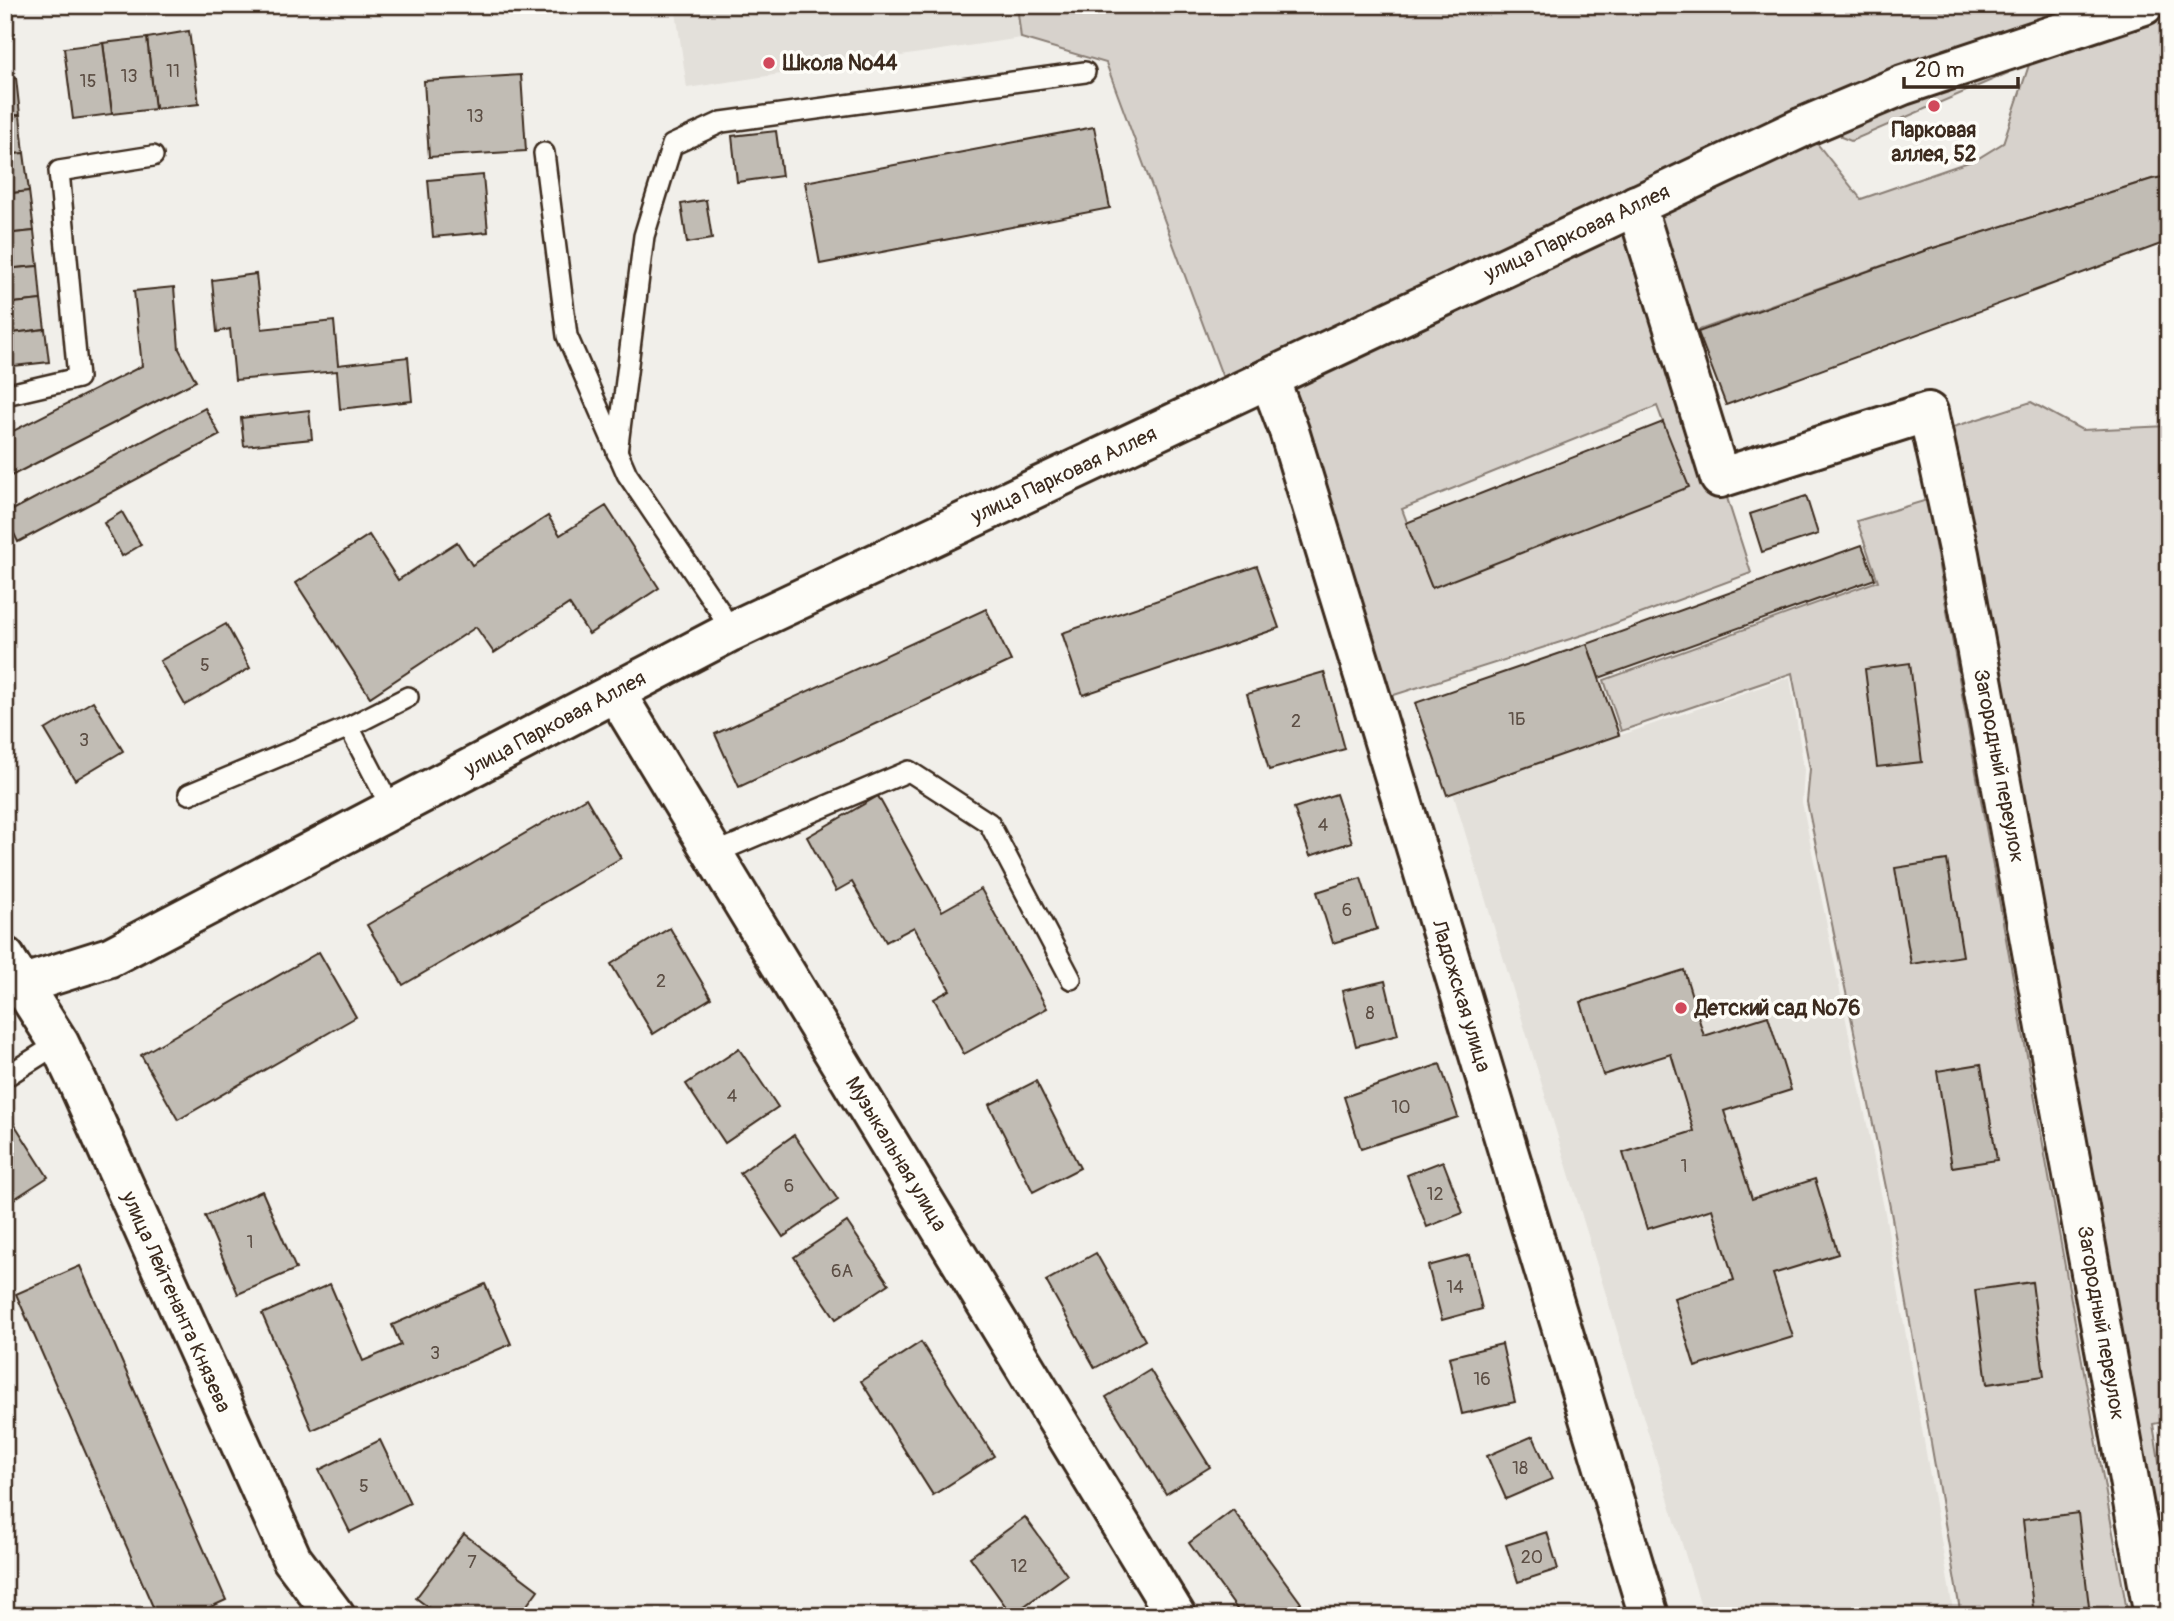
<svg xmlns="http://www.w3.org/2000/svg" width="2174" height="1621" font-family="Pangolin,sans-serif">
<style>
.built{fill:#e3e0da}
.green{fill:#d7d2cc;stroke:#897e75;stroke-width:2;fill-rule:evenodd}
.building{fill:#c1bcb4;stroke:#3b2a1e;stroke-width:2}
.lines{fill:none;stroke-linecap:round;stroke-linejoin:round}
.service-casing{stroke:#3b2a1e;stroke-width:24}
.minor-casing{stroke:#3b2a1e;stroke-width:44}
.tertiary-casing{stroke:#3b2a1e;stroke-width:44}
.service{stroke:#fdfcf7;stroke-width:19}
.minor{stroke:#fdfcf7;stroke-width:38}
.tertiary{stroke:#fdfcf7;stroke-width:38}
.poi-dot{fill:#d1495b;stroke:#fdfcf7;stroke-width:2.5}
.labels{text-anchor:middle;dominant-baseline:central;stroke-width:7;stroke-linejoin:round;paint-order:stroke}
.number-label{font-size:18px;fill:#5c4e44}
.poi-label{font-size:21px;font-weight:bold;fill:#3b2a1e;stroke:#fdfcf7;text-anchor:start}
.street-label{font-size:21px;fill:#3b2a1e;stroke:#fdfcf7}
</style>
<rect width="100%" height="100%" fill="#f1efea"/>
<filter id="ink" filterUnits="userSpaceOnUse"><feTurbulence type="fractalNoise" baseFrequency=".0143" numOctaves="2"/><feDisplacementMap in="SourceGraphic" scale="14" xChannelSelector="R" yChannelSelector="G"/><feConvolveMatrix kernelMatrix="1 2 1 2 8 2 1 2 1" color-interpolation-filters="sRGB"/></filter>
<g filter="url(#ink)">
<g class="built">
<path d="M675,5H1017L1021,38L687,88Z"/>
<path d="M1790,677L1804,770L1802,802L1885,1213L1954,1616H1704L1453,793Z"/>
</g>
<g class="green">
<path d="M1017,5H2169V176L2152,179L1924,251L1676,338L1751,573L1592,632L1372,702L1269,379L1230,397L1106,63L1021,38ZM2037,41L2003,143L1977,159L1861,199L1804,127ZM1657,406L1663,422L1432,588L1402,509Z"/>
<path d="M2010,64L2008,73L1851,141L1841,137L1840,128Z"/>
<path d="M2031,402L2082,430L2168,426L2169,1421L2153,1424L2169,1523V1606L1944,430Z"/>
<path d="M1927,500L2128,1616H1961L1891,1212L1807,802L1810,769L1792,673L1621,731L1604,680L1878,581L1857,521Z"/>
</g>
<g class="building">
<path d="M189,31L199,104L155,109L147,38Z"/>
<path d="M147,38L155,109L112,114L103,43Z"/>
<path d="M103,43L112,114L73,119L64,48Z"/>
<path d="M521,75L526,151L429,157L424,81Z"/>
<path d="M16,78L20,115L5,117V80Z"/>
<path d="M20,115L24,153L5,155V117Z"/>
<path d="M1094,127L1110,208L820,264L805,182Z"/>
<path d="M776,131L782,176L737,182L732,136Z"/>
<path d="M24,153L29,191L5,194V155Z"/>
<path d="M483,175L488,232L433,237L428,180Z"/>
<path d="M2169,176V241L1726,405L1698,332L1924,251L2152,179Z"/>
<path d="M29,191L34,231L5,234V194Z"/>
<path d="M706,200L712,239L687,243L681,204Z"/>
<path d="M34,231L38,266L5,269V234Z"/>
<path d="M38,266L41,300L5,304V269Z"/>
<path d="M256,274L262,329L334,321L338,365L408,357L412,401L340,409L337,371L235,380L230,329L217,332L212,280Z"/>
<path d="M174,287L179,349L196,381L5,479V435L142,366L134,291Z"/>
<path d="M41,300L45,329L5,334V304Z"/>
<path d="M45,329L49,362L5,367V334Z"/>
<path d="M205,408L220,435L18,542L5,514Z"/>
<path d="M309,410L312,439L244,446L241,418Z"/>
<path d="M1663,422L1689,487L1432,588L1406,523Z"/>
<path d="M1806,496L1818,534L1762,552L1750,514Z"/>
<path d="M606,506L659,588L589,634L569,604L494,653L476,627L370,697L296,583L369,535L398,580L457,542L472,565L548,516L560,535Z"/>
<path d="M122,512L141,545L122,556L104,523Z"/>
<path d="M1862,545L1875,579L1599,678L1587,644Z"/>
<path d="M1257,566L1279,628L1083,695L1062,633Z"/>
<path d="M986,609L1011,661L739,787L715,734Z"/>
<path d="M226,624L250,668L185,705L160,661Z"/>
<path d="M1587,644L1619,735L1447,795L1415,703Z"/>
<path d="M1910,663L1922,762L1877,767L1865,669Z"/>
<path d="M1324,672L1345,749L1269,770L1247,694Z"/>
<path d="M93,701L123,751L75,780L45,730Z"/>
<path d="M1336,794L1352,842L1310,856L1294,808Z"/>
<path d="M878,796L942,911L981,889L1047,1008L964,1054L934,999L950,990L914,927L886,942L852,882L836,891L807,837Z"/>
<path d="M586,798L621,858L403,985L367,925Z"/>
<path d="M1947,860L1963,956L1911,964L1895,868Z"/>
<path d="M1361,878L1377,929L1333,943L1317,892Z"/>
<path d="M670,928L711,998L653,1034L611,964Z"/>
<path d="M319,952L356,1017L178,1120L141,1055Z"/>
<path d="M1684,970L1704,1036L1768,1016L1791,1090L1724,1111L1752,1199L1815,1179L1838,1254L1773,1274L1793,1337L1695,1367L1674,1298L1734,1280L1712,1209L1647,1229L1623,1153L1694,1131L1671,1054L1603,1075L1581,1002Z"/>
<path d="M1385,981L1398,1035L1356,1046L1342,991Z"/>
<path d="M739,1049L778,1107L725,1143L686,1084Z"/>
<path d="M1440,1064L1458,1117L1361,1149L1344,1097Z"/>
<path d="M1981,1064L1997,1160L1952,1167L1937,1071Z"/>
<path d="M1036,1081L1080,1168L1033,1192L989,1105Z"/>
<path d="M6,1111L48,1177L5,1205V1111Z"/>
<path d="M794,1135L838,1200L783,1237L740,1173Z"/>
<path d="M1443,1161L1463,1213L1427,1227L1407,1175Z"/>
<path d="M262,1191L296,1269L238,1294L205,1216Z"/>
<path d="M847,1222L889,1284L836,1319L794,1257Z"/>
<path d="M1096,1253L1145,1340L1095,1368L1046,1281Z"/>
<path d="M1469,1255L1482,1309L1442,1320L1428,1266Z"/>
<path d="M80,1266L226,1600L191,1616H157L16,1294Z"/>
<path d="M2032,1282L2044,1376L1987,1384L1975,1290Z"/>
<path d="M330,1284L363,1361L401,1345L392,1325L485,1284L511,1344L312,1430L262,1314Z"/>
<path d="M921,1342L994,1456L933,1495L861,1381Z"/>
<path d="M1502,1344L1515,1402L1462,1414L1449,1357Z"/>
<path d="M1150,1370L1210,1467L1166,1494L1106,1397Z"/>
<path d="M2164,1384H2169V1410H2168Z"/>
<path d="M1533,1436L1552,1479L1506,1499L1487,1456Z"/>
<path d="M380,1440L410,1503L350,1532L319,1470Z"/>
<path d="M1233,1510L1301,1603L1283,1616H1242L1189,1543Z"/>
<path d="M2078,1513L2090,1615L2034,1616L2023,1520Z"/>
<path d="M1025,1517L1067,1575L1012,1615L970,1557Z"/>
<path d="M1547,1532L1558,1569L1518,1582L1506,1545Z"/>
<path d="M464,1534L538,1590L519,1616H440L416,1598Z"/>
</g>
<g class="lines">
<defs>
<g id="service">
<path d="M544,153L567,336L627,474L719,610L730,632"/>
<path d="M5,395L78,378L59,171L153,156"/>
<path d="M617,453L644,236L672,145L722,122L1085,72"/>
<path d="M189,794L349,727"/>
<path d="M394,808L385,796L349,727L408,697"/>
<path d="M713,854L909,771L989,823L1071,979"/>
<path d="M5,1077L59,1043"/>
</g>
<g id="minor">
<path d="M1636,205L1720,478L1928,412L1959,554L2154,1616"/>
<path d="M1269,378L1289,431L1372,702L1649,1616"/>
<path d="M615,692L1176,1616"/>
<path d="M22,985L59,1043L78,1083L292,1559L335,1616"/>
</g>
<g id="tertiary">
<path d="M5,957L22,985"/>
<path d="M5,990L110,957L730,632L1803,127L1903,85L2144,5"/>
</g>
</defs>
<use href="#service" class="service-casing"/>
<use href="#minor" class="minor-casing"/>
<use href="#tertiary" class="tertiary-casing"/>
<use href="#service" class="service"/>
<use href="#minor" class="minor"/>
<use href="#tertiary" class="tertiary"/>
</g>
</g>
<g class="poi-dot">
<circle cx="769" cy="63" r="7"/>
<circle cx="1934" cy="106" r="7"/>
<circle cx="1681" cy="1008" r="7"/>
</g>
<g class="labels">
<g class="number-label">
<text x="173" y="71">11</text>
<text x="129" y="76">13</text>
<text x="88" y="81">15</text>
<text x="475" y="116">13</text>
<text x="205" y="665">5</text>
<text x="1517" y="719">1Б</text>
<text x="1296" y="721">2</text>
<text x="84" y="740">3</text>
<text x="1323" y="825">4</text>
<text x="1347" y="910">6</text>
<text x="661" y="981">2</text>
<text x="1370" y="1013">8</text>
<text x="732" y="1096">4</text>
<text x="1401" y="1107">10</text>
<text x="1684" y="1166">1</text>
<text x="789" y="1186">6</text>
<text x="1435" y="1194">12</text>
<text x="250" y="1242">1</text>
<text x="842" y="1271">6А</text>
<text x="1455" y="1287">14</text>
<text x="435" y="1353">3</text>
<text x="1482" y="1379">16</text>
<text x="1520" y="1468">18</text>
<text x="364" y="1486">5</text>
<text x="1532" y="1557">20</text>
<text x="472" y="1562">7</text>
<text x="1019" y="1566">12</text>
</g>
<g class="poi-label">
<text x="783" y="63">Школа №44</text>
<text x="1934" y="130" text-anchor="middle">Парковая<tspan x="1934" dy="24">аллея, 52</tspan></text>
<text x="1695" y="1008">Детский сад №76</text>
</g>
<g class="street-label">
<text transform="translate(1577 233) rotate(-25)">улица Парковая Аллея</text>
<text transform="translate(1064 475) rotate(-25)">улица Парковая Аллея</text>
<text transform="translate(555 724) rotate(-28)">улица Парковая Аллея</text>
<text transform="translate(1999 766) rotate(79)">Загородный переулок</text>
<text transform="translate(1461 996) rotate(73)">Ладожская улица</text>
<text transform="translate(896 1154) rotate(59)">Музыкальная улица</text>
<text transform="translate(176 1302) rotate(66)">улица Лейтенанта Князева</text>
<text transform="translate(2101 1323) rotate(80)">Загородный переулок</text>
</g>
</g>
<rect width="2174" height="1621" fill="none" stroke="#fdfcf7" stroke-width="28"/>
<rect x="14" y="14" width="2146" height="1593" fill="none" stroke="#3b2a1e" stroke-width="2.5" filter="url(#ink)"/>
<path d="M1904 77v10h114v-10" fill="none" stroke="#3b2a1e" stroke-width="3.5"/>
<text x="1915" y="77" font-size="21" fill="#3b2a1e" stroke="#fdfcf7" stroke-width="5" paint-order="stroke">20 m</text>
</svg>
